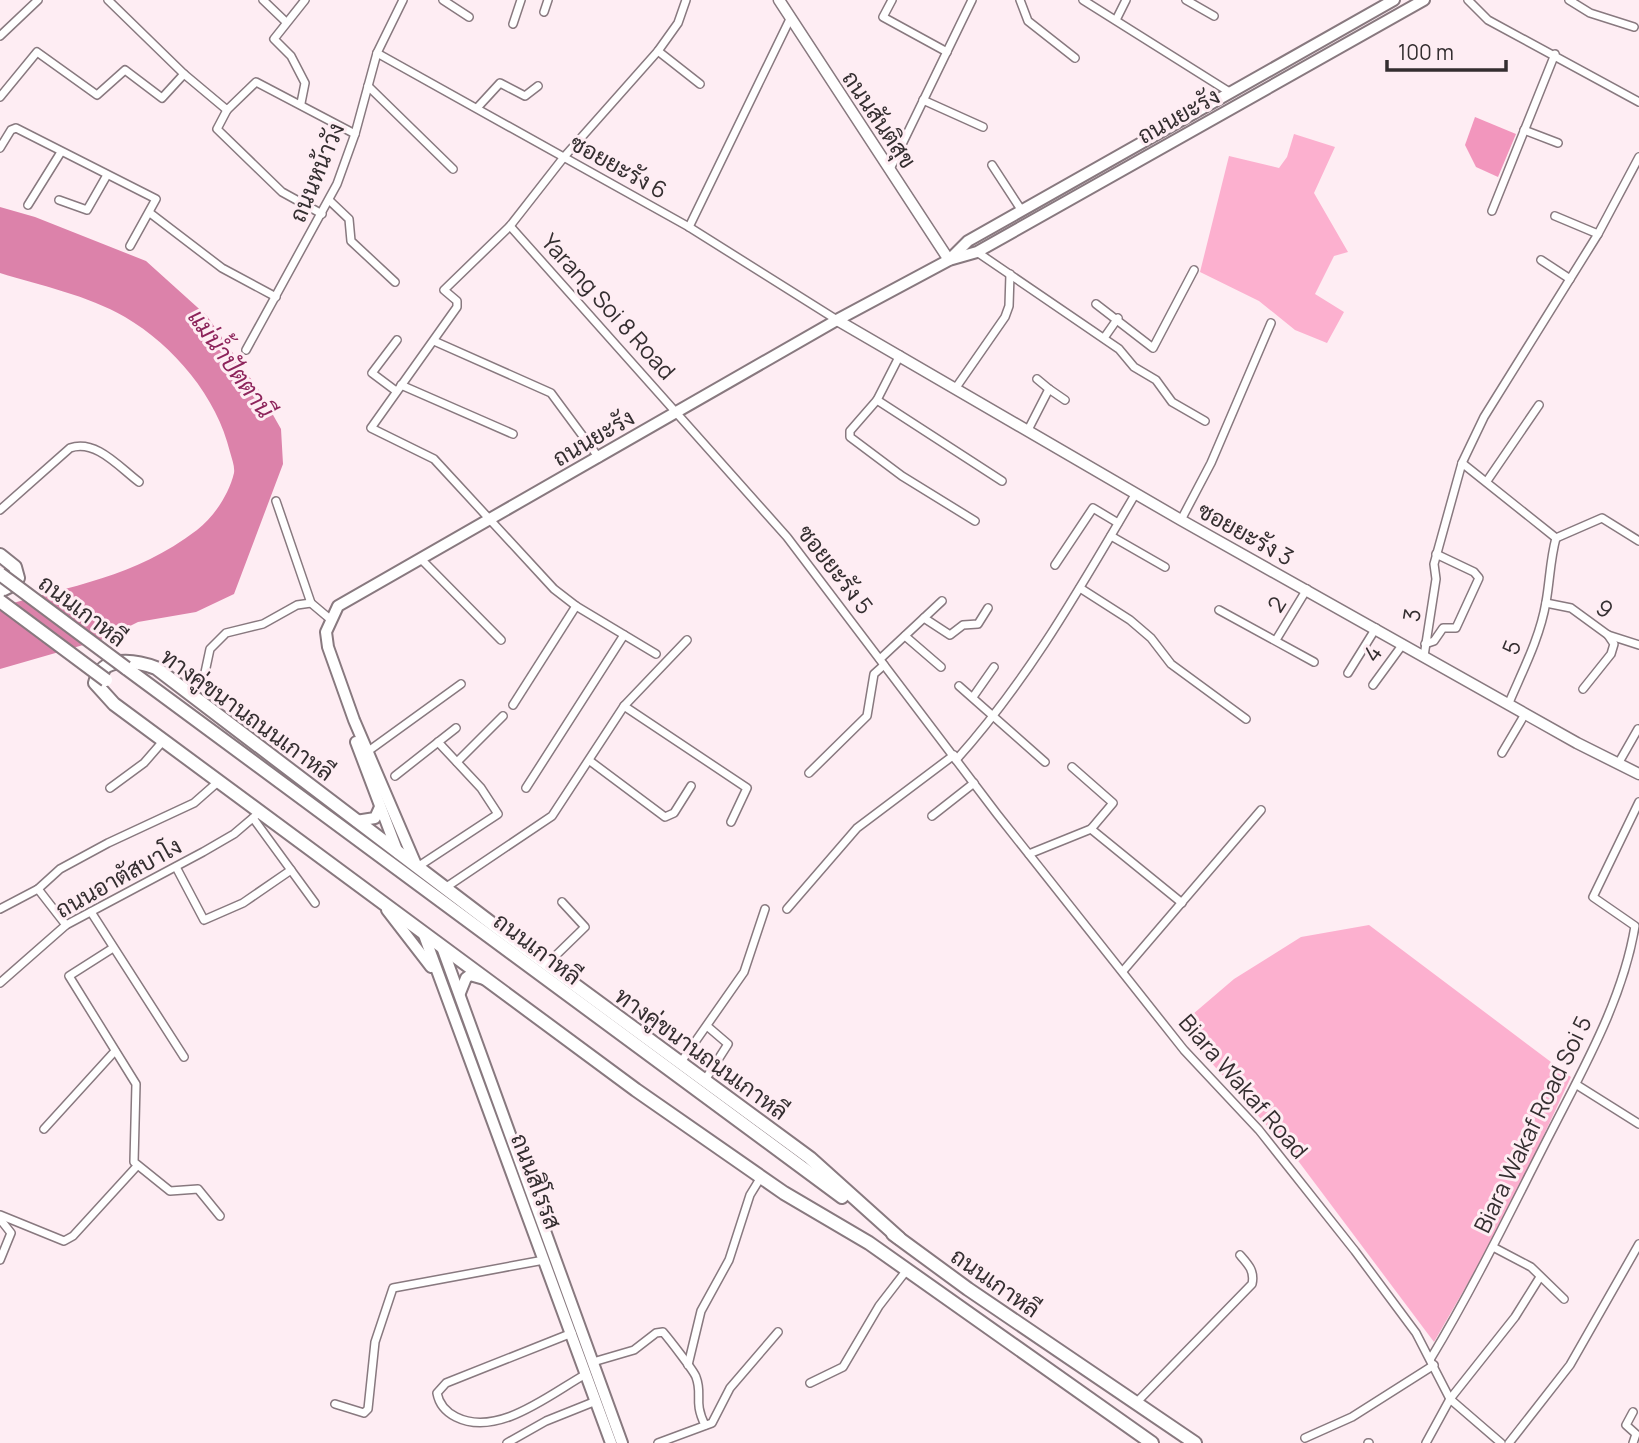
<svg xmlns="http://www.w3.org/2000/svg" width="1639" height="1443" font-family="Manrope,Sarabun,sans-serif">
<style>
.green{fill:#fcb0cf}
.forest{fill:#f296bd}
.water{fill:#dc82aa}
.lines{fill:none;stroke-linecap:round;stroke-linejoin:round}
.street-casing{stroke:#88797f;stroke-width:10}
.secondary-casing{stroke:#88797f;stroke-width:13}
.primary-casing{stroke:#88797f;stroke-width:14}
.highway-casing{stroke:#88797f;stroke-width:16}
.street{stroke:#fff;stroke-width:7}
.secondary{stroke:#fff;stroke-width:10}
.primary{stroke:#fff;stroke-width:10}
.highway{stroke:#fff;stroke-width:12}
.highway-bridge-casing{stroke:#88797f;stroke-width:16;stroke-linecap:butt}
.highway-bridge{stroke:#fff;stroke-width:12}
.labels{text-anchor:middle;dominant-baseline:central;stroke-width:6;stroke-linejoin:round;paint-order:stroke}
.street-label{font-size:23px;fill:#342e30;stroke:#feedf3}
.water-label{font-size:24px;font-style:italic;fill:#8d245b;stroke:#feedf3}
</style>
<rect width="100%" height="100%" fill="#feedf3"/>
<g class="green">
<path d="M1294,134L1335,147L1314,193L1348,252L1334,256L1315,294L1344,312L1327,343L1295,330L1259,301L1200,272L1229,156L1279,168L1287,157Z"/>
<path d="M1369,925L1571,1077L1503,1222L1434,1342L1299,1162L1179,1026L1234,979L1301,937Z"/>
</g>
<path class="forest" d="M1475,117L1516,134L1498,177L1476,167L1465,145Z"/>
<path class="water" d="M0,207L35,217L146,261L207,316L260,392L281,429L283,464L234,594L196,612L138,622L104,639L0,669V607C72,585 134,578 197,530C214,517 229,494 234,473C235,467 232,459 230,452C217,397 174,346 125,317C87,295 42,286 0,273Z"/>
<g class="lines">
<defs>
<g id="street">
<path d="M108,0L184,74L227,110L256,82L355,134"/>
<path d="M263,0L286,22"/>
<path d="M443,0L469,17"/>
<path d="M892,0L883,17L947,52"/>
<path d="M1020,0L1028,21L1075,58"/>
<path d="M1083,0L1231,93"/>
<path d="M1186,0L1214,16"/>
<path d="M1468,0L1488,20L1639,102"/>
<path d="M1569,0L1590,13L1634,27"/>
<path d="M544,12L548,0"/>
<path d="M1116,20L1126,0"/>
<path d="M513,24L521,0"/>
<path d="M0,36L38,0"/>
<path d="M658,51L700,84"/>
<path d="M377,53L689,227L837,320"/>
<path d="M368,86L453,169"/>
<path d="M0,97L37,52L97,95L125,70L162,98L184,74"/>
<path d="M923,100L983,127"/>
<path d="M301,103L305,83L291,56L274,39L305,0"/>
<path d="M477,108L500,83L525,96L538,86"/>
<path d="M227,110L217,129L282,192L322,214"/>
<path d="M1524,130L1558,143"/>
<path d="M0,148L11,130L16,128L156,199L130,246"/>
<path d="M992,165L1022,211"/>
<path d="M890,169L972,0"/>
<path d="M59,200L87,210L107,175"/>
<path d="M329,200L349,219L351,241L395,282"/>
<path d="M28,205L61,152"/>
<path d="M1492,211L1555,54"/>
<path d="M150,213L222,268L276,297"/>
<path d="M1555,216L1598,234"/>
<path d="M510,226L787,537L997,814L1184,1050L1259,1130L1355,1251L1416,1333L1450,1399L1501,1443"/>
<path d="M689,227L790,19"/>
<path d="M977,252L1119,349L1134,367L1156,380L1172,402L1205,421"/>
<path d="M1541,260L1570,279"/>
<path d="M1096,304L1153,348L1194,270"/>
<path d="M1104,338L1118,318"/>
<path d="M434,341L551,393L599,458"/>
<path d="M246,350L337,184L355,134L377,53L403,0"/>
<path d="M900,355L877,400L850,431V437L902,476L975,521"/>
<path d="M1037,379L1049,389"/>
<path d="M401,385L513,434"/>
<path d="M955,389L1005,317L1009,306L1010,274"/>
<path d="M396,391L372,373L397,340"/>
<path d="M877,400L1002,481"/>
<path d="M1028,430L1049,389L1065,400"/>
<path d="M1462,463L1556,538"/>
<path d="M1487,481L1539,405"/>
<path d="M276,501L311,603L330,619"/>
<path d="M0,510L70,448C96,439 119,467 139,482"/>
<path d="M1181,520L1211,463L1271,323"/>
<path d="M1111,536L1165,567"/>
<path d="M1556,538L1602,518L1639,541"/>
<path d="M421,559L501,640"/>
<path d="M1055,565L1093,508L1118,523"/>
<path d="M1080,588L1130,620L1151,638L1171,664L1246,719"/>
<path d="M1546,603L1571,608L1608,635L1639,645"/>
<path d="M1219,610L1314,662"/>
<path d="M924,618L950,635L963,625L978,624L988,608"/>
<path d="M905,636L941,667"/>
<path d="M1276,640L1307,589"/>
<path d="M1425,644L1434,641L1443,628H1456L1479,578L1474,572L1436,554"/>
<path d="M656,654L576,606L554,589L434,459L371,428L457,307V301L444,290L510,226L564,157L658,51L678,23L686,0"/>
<path d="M1424,656L1436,579L1434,564L1462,463L1484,417L1598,234L1639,157"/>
<path d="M880,659L942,601"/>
<path d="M1348,673L1376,628"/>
<path d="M1373,685L1403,644"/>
<path d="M959,686L1045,762"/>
<path d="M1583,689L1611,654L1614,644L1608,635"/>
<path d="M191,695L204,677L210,649L226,633L263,624L297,605L311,603"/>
<path d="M973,697L994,667"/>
<path d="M513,705L576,606"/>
<path d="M1508,705C1522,672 1540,638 1546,602C1550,580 1550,560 1556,538"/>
<path d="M624,706L747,788L731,822"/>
<path d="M367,752L461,684"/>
<path d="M1502,753L1525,714"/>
<path d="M956,760C1029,679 1081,586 1136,493"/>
<path d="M590,761L665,817L674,813L691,786"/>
<path d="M457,762L503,716"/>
<path d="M1618,764L1638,729"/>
<path d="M809,773L867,716L874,674L884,665"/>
<path d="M395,776L456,728"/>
<path d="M110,788L144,763L164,740"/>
<path d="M526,788L624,635"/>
<path d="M932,816L974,783"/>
<path d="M253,818L315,903"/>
<path d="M1091,829L1182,903"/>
<path d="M1029,854L1091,829L1113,803L1072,767"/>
<path d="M422,864L498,814L481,788L438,742"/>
<path d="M176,867L204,920L243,903L291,870"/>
<path d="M445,888L552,816L624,706L687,640"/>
<path d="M38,889L60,869L108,843L194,803L219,781"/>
<path d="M0,909L38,889L66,925"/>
<path d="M787,909L857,828L954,755"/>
<path d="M91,912L184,1057"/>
<path d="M113,948L69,976L136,1084L134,1162L170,1191L198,1189L220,1216"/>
<path d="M547,964L585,927L562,902"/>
<path d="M1123,971L1261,810"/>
<path d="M0,983L66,925L203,852L234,834L261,811"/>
<path d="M681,1062L744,972L765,909"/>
<path d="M705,1080L728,1044L707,1026"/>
<path d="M1577,1085L1639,1124"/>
<path d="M44,1129L115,1051"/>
<path d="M0,1215L64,1241L73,1236L137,1166"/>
<path d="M0,1219L11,1233L0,1260"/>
<path d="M1493,1247L1531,1267L1564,1299"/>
<path d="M572,1333L446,1383L437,1393C439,1404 446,1412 456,1417C498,1438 550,1394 586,1374"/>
<path d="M1431,1358C1475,1285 1512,1208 1551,1132C1584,1067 1623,999 1635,926L1593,897L1639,802"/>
<path d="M593,1362L634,1350L656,1333L663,1332C669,1339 694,1371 696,1377C703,1395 693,1401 705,1425"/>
<path d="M688,1365L701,1311L729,1260L750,1195L761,1177"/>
<path d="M810,1383L843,1367L879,1306L906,1271"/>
<path d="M335,1404L364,1413L368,1409L375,1342L393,1288L544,1260"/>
<path d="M1135,1404L1252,1284C1255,1271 1248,1264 1240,1255"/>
<path d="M1305,1438L1352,1417L1434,1365"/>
<path d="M507,1443L546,1421L596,1401"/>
<path d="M658,1443L712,1423L730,1388L778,1332"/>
<path d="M1368,1443H1369"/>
<path d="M1426,1443L1450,1399L1515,1317L1540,1277"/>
<path d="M1509,1443L1570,1365L1639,1244"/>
<path d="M1633,1443L1636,1434L1626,1425L1633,1412"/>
</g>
<g id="secondary">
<path d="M779,0L949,260"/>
<path d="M837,320L1181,520L1577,743L1639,774"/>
</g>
<g id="primary">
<path d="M951,258L968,241L1394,0"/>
<path d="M356,742L398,853"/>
<path d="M356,821L375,818L380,807"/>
<path d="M417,867L354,720L328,647L326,632L338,606L837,320L949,260L977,252L1424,0"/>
<path d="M387,910L431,967"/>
<path d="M424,935L611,1443"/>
<path d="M442,947L622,1443"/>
<path d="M460,993L466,978L470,975L484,979"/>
</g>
<g id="highway">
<path d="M0,555L15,567L18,578L14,584L0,591"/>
<path d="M126,668L842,1197"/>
<path d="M893,1234L968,1289L1195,1443"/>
<path d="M899,1238L810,1158L499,929L156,668C135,660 101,655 95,683L114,704L636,1090L784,1193L869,1243L1152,1443"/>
</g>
</defs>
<use href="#street" class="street-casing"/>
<use href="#secondary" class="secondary-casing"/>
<use href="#primary" class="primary-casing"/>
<use href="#highway" class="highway-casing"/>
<use href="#street" class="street"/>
<use href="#secondary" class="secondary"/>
<use href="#primary" class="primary"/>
<use href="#highway" class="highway"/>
<defs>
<g id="highway-bridge">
<path d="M0,574L126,668"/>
<path d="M0,601L106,680"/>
</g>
</defs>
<use href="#highway-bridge" class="highway-bridge-casing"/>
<use href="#highway-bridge" class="highway-bridge"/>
</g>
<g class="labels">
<g class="street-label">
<text transform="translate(1178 115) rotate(-29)">ถนนยะรัง</text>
<text transform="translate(880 119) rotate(56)">ถนนสันติสุข</text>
<text transform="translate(619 166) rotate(29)">ซอยยะรัง 6</text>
<text transform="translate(316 172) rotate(-67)">ถนนหน้าวัง</text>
<text transform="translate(609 306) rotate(48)">Yarang Soi 8 Road</text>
<text transform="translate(593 437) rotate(-30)">ถนนยะรัง</text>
<text transform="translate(1246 533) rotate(29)">ซอยยะรัง 3</text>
<text transform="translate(836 569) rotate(52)">ซอยยะรัง 5</text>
<text transform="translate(1276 604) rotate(-58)">2</text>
<text transform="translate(1605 608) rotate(39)">9</text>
<text transform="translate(83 610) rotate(37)">ถนนเกาหลี</text>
<text transform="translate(1411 615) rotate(-81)">3</text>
<text transform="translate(1511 647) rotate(-68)">5</text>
<text transform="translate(1372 653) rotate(-54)">4</text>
<text transform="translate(248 714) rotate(36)">ทางคู่ขนานถนนเกาหลี</text>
<text transform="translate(118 877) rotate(-29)">ถนนอาตัสบาโง</text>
<text transform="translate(538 948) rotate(37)">ถนนเกาหลี</text>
<text transform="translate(702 1053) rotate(36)">ทางคู่ขนานถนนเกาหลี</text>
<text transform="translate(1244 1086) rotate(49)">Biara Wakaf Road</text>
<text transform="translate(1532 1124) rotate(-64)">Biara Wakaf Road Soi 5</text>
<text transform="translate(537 1181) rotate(69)">ถนนสิโรรส</text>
<text transform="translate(996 1282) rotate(35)">ถนนเกาหลี</text>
</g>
<g class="water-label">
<text transform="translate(232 363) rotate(54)">แม่น้ำปัตตานี</text>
</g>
</g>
<path d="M1387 60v10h119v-10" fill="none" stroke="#342e30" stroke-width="3.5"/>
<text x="1398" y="60" font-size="21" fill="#342e30" stroke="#feedf3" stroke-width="5" paint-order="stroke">100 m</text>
</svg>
